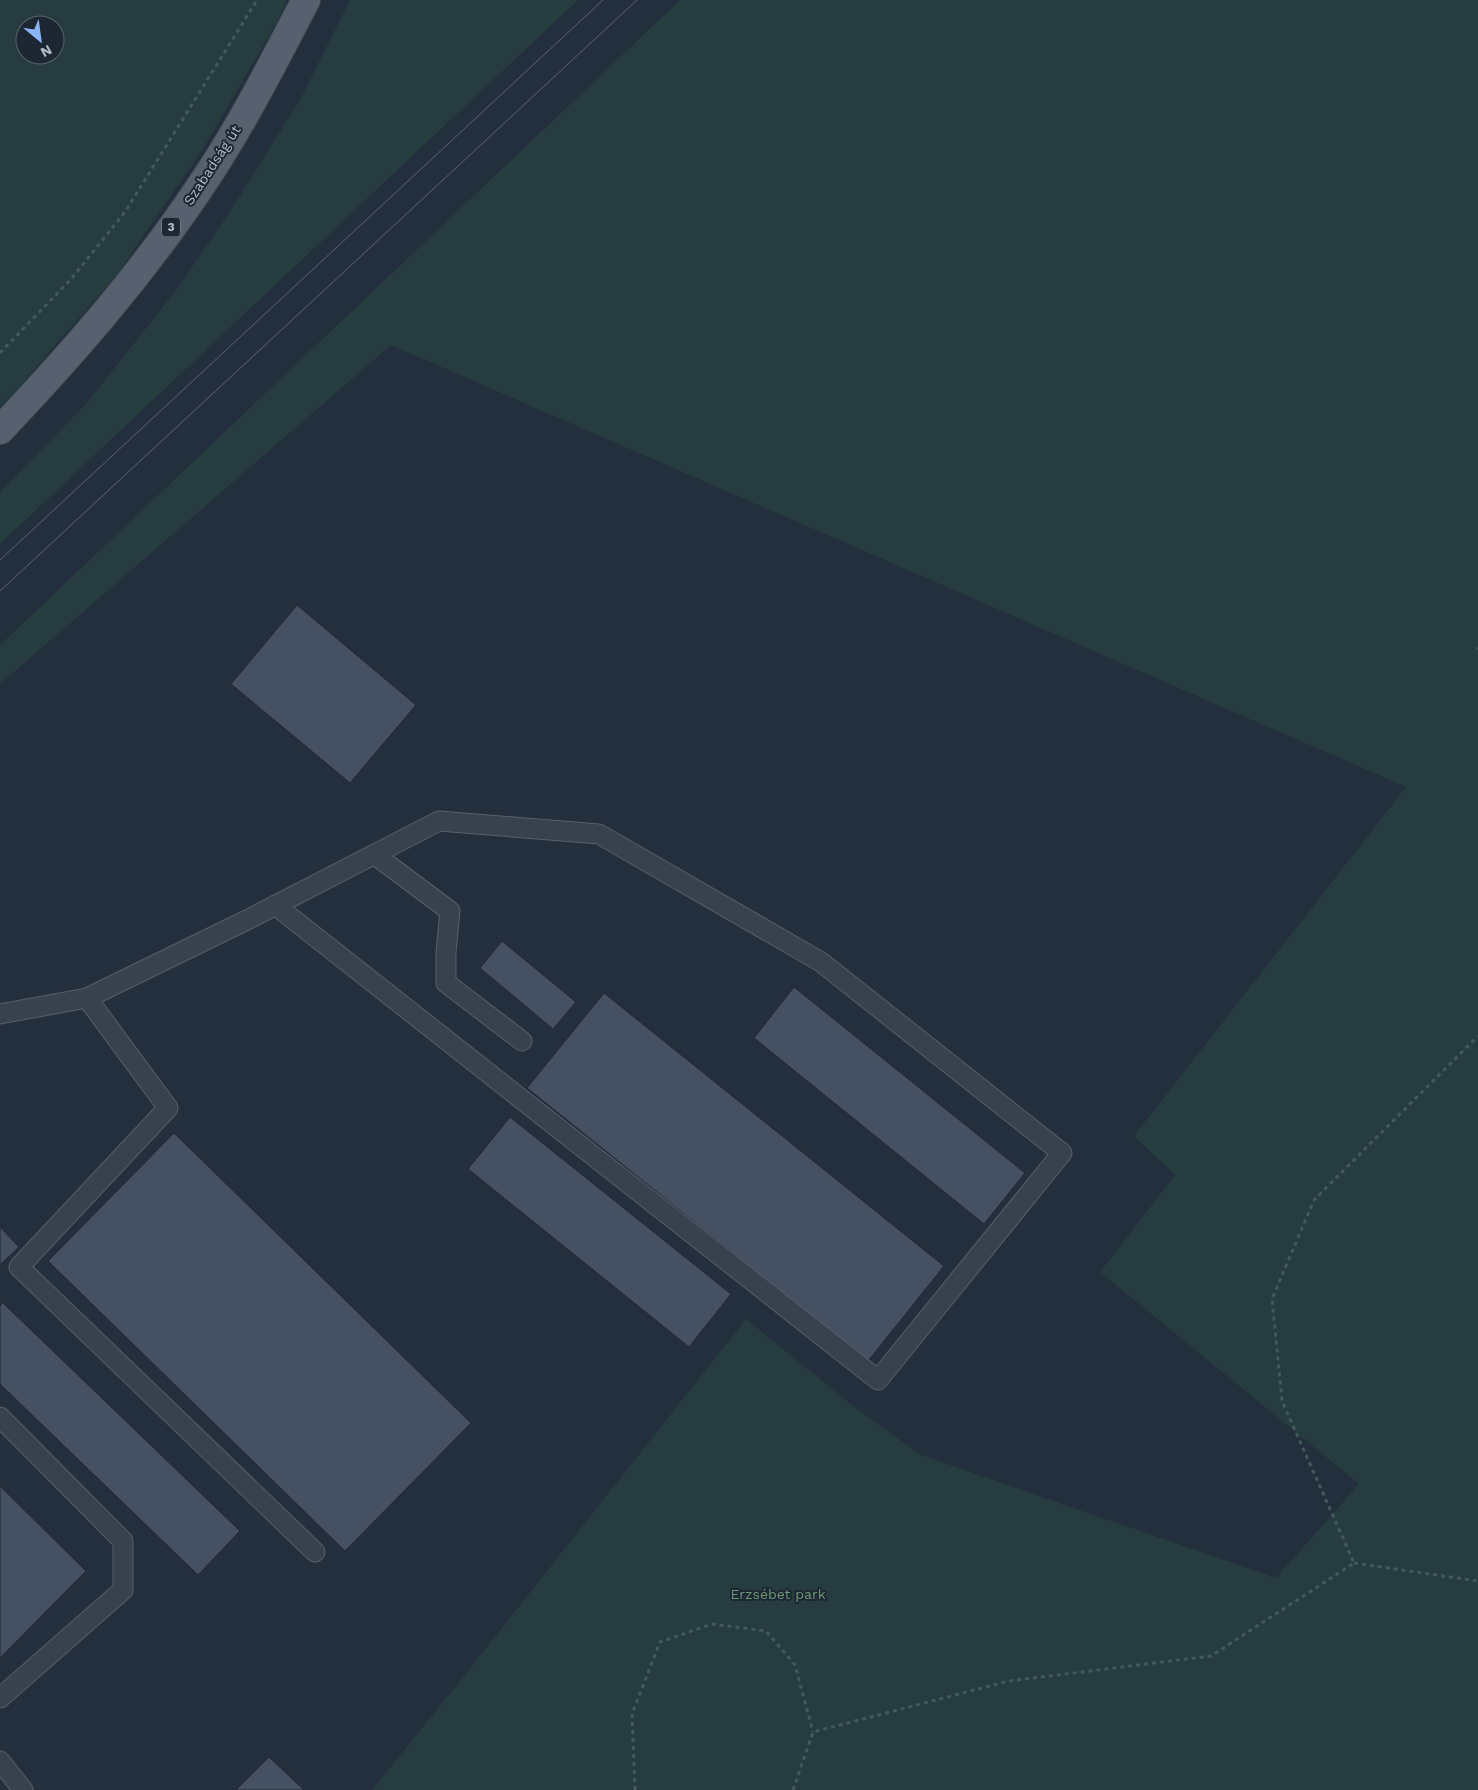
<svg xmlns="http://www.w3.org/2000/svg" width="1478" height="1790" font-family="'Work Sans',sans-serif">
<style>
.green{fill:#263c3f;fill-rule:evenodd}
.building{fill:#455162;stroke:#1f2835}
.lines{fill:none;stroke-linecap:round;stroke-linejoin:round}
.lane-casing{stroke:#565f6c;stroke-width:21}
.primary-casing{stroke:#414a57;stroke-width:30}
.path{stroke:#44595c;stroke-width:3;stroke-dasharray:4 4;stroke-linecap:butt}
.lane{stroke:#38414e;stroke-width:19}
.primary{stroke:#56606e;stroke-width:28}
.tram{stroke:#5a6575;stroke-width:1}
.labels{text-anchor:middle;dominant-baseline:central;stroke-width:4;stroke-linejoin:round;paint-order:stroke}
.shield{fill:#1d2633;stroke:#878f9c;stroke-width:1}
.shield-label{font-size:12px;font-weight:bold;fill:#b4bcc9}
.street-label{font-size:14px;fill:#b4bcc9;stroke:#1d2633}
.park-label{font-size:14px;fill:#6b9a76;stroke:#1d2633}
</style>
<rect width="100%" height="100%" fill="#242f3e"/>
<g class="green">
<path d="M0,0H287L277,22L203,149L118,273L19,387L0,406ZM25,25H55V55H25Z"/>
<path d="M350,0H578L0,544V492L86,404L177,289L231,210L301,98Z"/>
<path d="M680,0H1478V1790H372L464,1676L746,1319L857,1409L921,1455L1276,1578L1359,1484L1100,1272L1175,1175L1134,1136L1406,787L391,345L0,684V645Z"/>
</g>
<g class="building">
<path d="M297,605L416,705L350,783L231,684Z"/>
<path d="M502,941L576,1002L553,1029L480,968Z"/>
<path d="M794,987L1025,1173L984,1224L754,1038Z"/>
<path d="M604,993L944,1266L868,1361L527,1088Z"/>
<path d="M510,1117L731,1294L689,1347L468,1169Z"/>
<path d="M174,1133L471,1423L345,1551L48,1261Z"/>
<path d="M0,1227L19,1247L0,1265Z"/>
<path d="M3,1303L240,1531L198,1575L0,1384V1306Z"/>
<path d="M0,1486L86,1571L0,1658Z"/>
<path d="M269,1757L304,1790H236Z"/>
</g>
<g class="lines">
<defs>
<g id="lane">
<path d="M375,855L450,911L446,952V983L522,1041"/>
<path d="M87,998L168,1108L19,1267L315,1552"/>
<path d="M0,1014L87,998L249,919L439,821L599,834L821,962L1062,1153L878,1380L275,905"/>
<path d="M0,1417L123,1541V1590L0,1698"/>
<path d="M0,1761L23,1790"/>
</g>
<path id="primary" d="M0,430C76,350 148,267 208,175C245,119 275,59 306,0"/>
</defs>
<use href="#lane" class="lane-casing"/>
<use href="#primary" class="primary-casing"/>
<g class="path">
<path d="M0,353L72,278L125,212L257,0"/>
<path d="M1477,649L1478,648"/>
<path d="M1354,1563L1478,1581"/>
<path d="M635,1790L632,1714L660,1642L712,1624L766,1631L795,1665L813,1732"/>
<path d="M793,1790L813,1732L1009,1681L1211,1656L1354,1563L1282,1401L1272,1299L1314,1200L1478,1036"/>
</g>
<use href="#lane" class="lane"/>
<use href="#primary" class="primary"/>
<g class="tram">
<path d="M0,560L603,0"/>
<path d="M0,591L637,0"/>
</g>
</g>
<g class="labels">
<rect class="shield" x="162" y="217.5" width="18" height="19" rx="4"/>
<g class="shield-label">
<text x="171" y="227">3</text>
</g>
<g class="street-label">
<text transform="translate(212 165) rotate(-57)">Szabadság út</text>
</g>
<g class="park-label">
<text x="778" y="1594">Erzsébet park</text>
</g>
</g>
<g transform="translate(40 40) rotate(151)"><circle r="24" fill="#1d2633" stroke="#59626f"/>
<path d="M0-4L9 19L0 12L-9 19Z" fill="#8ab4f8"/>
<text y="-8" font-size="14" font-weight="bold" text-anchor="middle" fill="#b4bcc9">N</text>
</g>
</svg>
